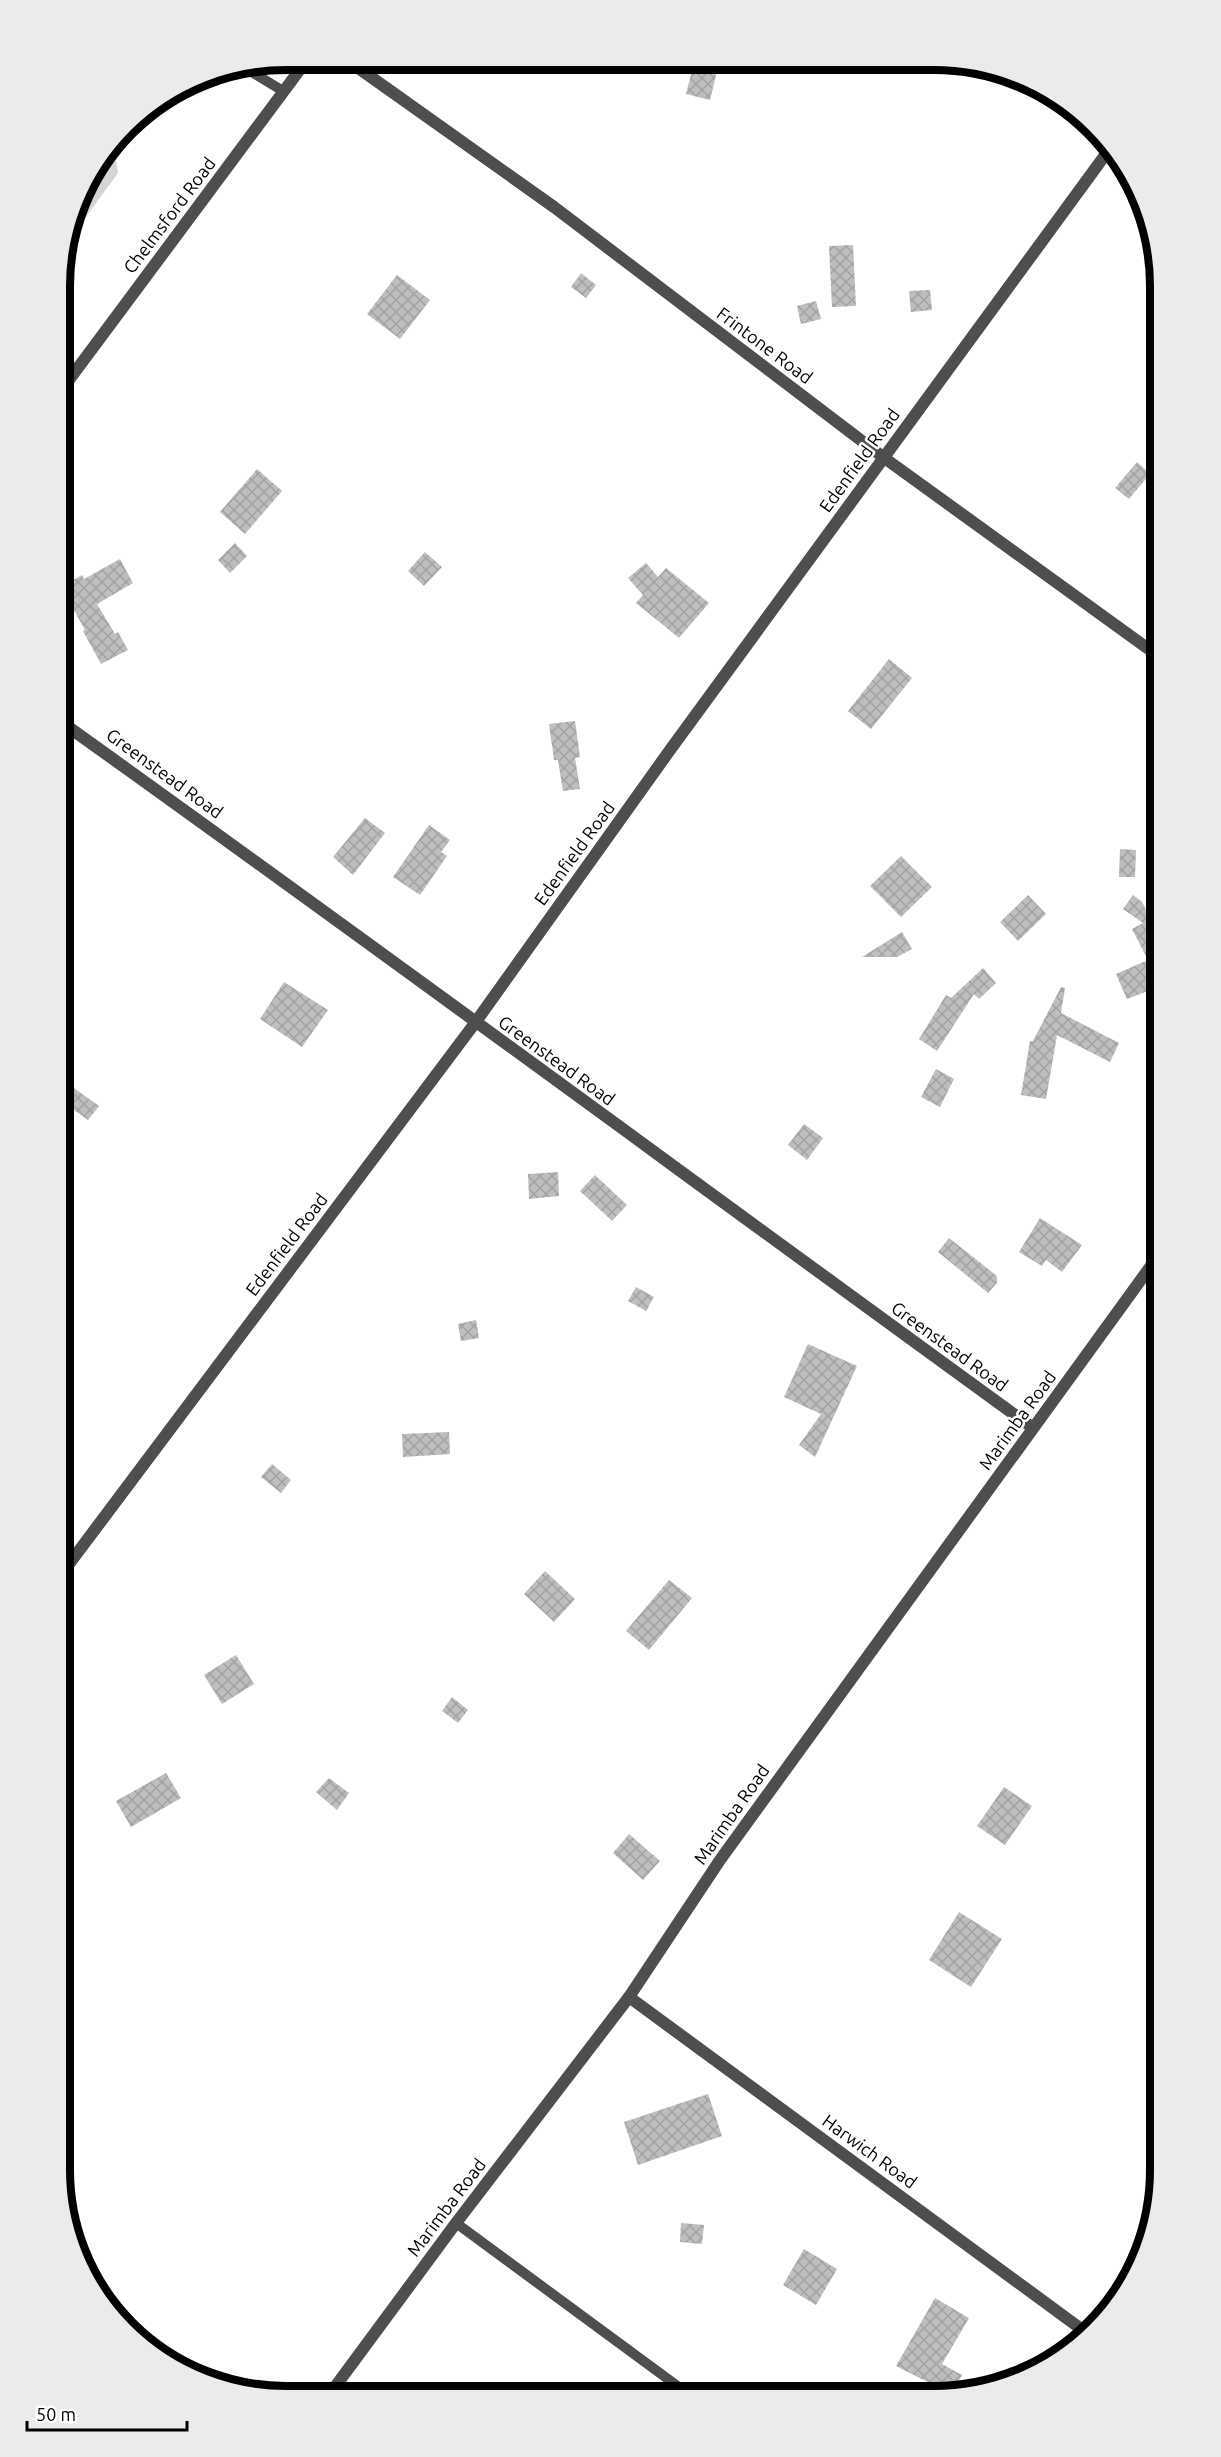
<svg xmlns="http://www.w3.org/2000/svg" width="1221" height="2457" font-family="Ubuntu,sans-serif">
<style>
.green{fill:#d5d5d5}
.building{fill:url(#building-cross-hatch)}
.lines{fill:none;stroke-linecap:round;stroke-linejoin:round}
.service{stroke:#4e4e4e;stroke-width:10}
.minor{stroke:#4e4e4e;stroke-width:12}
.labels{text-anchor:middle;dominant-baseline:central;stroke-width:5;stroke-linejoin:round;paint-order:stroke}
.street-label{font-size:18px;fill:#000;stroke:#fff}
.rim{fill:none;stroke:#000;stroke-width:8}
</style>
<defs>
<pattern id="building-cross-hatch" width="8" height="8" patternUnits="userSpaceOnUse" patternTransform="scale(1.5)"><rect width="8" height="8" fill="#bebebe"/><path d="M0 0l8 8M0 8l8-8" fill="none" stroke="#a2a2a2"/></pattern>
</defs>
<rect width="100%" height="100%" fill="#fff"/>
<path class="green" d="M114,147L118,173L69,240L84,186Z"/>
<g class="building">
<path d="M694,63H719L710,100L686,94Z"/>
<path d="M853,245L856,306L832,307L829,246Z"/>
<path d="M581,273L596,285L586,298L571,287Z"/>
<path d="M397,275L430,300L400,339L367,314Z"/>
<path d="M930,290L932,310L911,312L909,291Z"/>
<path d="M816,301L821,319L801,324L797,306Z"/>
<path d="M1137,462L1150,474L1129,499L1115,488Z"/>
<path d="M257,469L282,491L245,534L220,512Z"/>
<path d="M235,543L247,556L230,573L218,560Z"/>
<path d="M425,552L442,567L424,586L408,571Z"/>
<path d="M120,559L133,583L97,604L115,634L118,632L128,650L101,664L83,631L85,630L61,587L82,575L84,579Z"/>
<path d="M646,563L658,577L666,568L709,603L679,638L636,603L643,595L628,578Z"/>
<path d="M889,659L912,678L871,729L848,711Z"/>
<path d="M575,721L580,757L575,758L580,789L563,791L558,760H554L549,724Z"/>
<path d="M365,818L385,833L353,875L333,857Z"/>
<path d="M429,825L450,840L441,852L447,856L420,895L393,877Z"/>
<path d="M1120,849L1136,850L1135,877H1119Z"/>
<path d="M901,856L932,887L901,917L870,886Z"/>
<path d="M1028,895L1046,914L1018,941L1000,922Z"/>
<path d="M1133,895L1142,902L1161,939V986L1127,999L1116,974L1148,960L1132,929L1143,923L1123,909Z"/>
<path d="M902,932L912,949L897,957H862Z"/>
<path d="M983,968L996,983L979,999L974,994L937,1051L919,1039L946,995L951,998Z"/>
<path d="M284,982L328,1010L302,1047L260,1019Z"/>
<path d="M1061,987L1065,988L1061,1013L1119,1043L1110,1062L1057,1035L1046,1099L1021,1095L1030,1041H1033Z"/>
<path d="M936,1069L954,1079L940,1107L921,1097Z"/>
<path d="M60,1078L99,1106L88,1120L60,1100Z"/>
<path d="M804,1124L823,1138L807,1160L788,1145Z"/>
<path d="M558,1172L559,1196L529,1199L528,1174Z"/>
<path d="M595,1175L627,1205L612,1221L580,1191Z"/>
<path d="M1040,1218L1082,1245L1062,1272L1046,1260L1042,1266L1019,1252Z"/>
<path d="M949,1238L997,1276V1283L988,1293L938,1252Z"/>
<path d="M636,1287L654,1297L646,1311L628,1301Z"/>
<path d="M476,1320L479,1338L461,1341L458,1324Z"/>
<path d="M808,1344L857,1366L815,1457L799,1445L821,1414L784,1397Z"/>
<path d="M449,1432L450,1454L403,1457L402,1434Z"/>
<path d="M272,1464L291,1480L281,1493L261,1477Z"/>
<path d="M545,1571L575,1599L554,1622L524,1594Z"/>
<path d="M669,1580L692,1598L649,1650L626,1631Z"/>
<path d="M236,1655L254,1684L222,1704L204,1675Z"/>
<path d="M452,1697L468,1710L458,1723L442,1711Z"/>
<path d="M166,1773L181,1798L131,1827L116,1801Z"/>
<path d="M329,1778L349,1793L337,1810L316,1792Z"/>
<path d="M1004,1787L1032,1806L1005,1845L977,1826Z"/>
<path d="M629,1834L660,1861L643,1880L613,1853Z"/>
<path d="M959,1912L1002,1939L971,1987L929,1960Z"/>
<path d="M708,2094L722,2136L638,2165L624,2122Z"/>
<path d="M681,2223L704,2225L702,2244L680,2242Z"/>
<path d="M804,2249L837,2269L816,2305L783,2285Z"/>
<path d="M935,2298L969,2318L942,2364L962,2375L951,2394L896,2366Z"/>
</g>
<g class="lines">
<g class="service">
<path d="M245,68L283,91"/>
<path d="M456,2223L691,2396"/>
</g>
<g class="minor">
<path d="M347,60L554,207L883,457L1161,658"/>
<path d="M60,392L307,60"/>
<path d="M60,721C386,954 709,1193 1033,1428"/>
<path d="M60,1576L475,1023L670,750L1111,147"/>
<path d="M629,1997L1088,2334"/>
<path d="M329,2395L456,2223L629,1997L720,1860L1161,1252"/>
</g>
</g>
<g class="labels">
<g class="street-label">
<text transform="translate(169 215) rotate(-53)">Chelmsford Road</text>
<text transform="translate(765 345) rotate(37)">Frintone Road</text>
<text transform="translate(859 460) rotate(-54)">Edenfield Road</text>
<text transform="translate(165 773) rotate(36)">Greenstead Road</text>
<text transform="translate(574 853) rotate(-54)">Edenfield Road</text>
<text transform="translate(557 1060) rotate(36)">Greenstead Road</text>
<text transform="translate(286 1244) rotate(-53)">Edenfield Road</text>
<text transform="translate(950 1346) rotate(36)">Greenstead Road</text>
<text transform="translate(1017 1420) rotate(-54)">Marimba Road</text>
<text transform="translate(731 1814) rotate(-55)">Marimba Road</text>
<text transform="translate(870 2151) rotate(36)">Harwich Road</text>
<text transform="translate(446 2207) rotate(-53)">Marimba Road</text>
</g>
</g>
<path d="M0 0H1221V2457H0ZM286 70H934A216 216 0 0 1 1150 286V2170A216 216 0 0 1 934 2386H286A216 216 0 0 1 70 2170V286A216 216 0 0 1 286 70Z" fill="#ebebeb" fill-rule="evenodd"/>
<path class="rim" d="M286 70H934A216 216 0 0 1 1150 286V2170A216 216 0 0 1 934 2386H286A216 216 0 0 1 70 2170V286A216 216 0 0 1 286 70Z"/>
<path d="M27 2421v9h160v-9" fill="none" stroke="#000000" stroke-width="3"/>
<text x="36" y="2421" font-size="18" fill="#000000" stroke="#ffffff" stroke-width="4.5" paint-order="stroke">50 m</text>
</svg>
